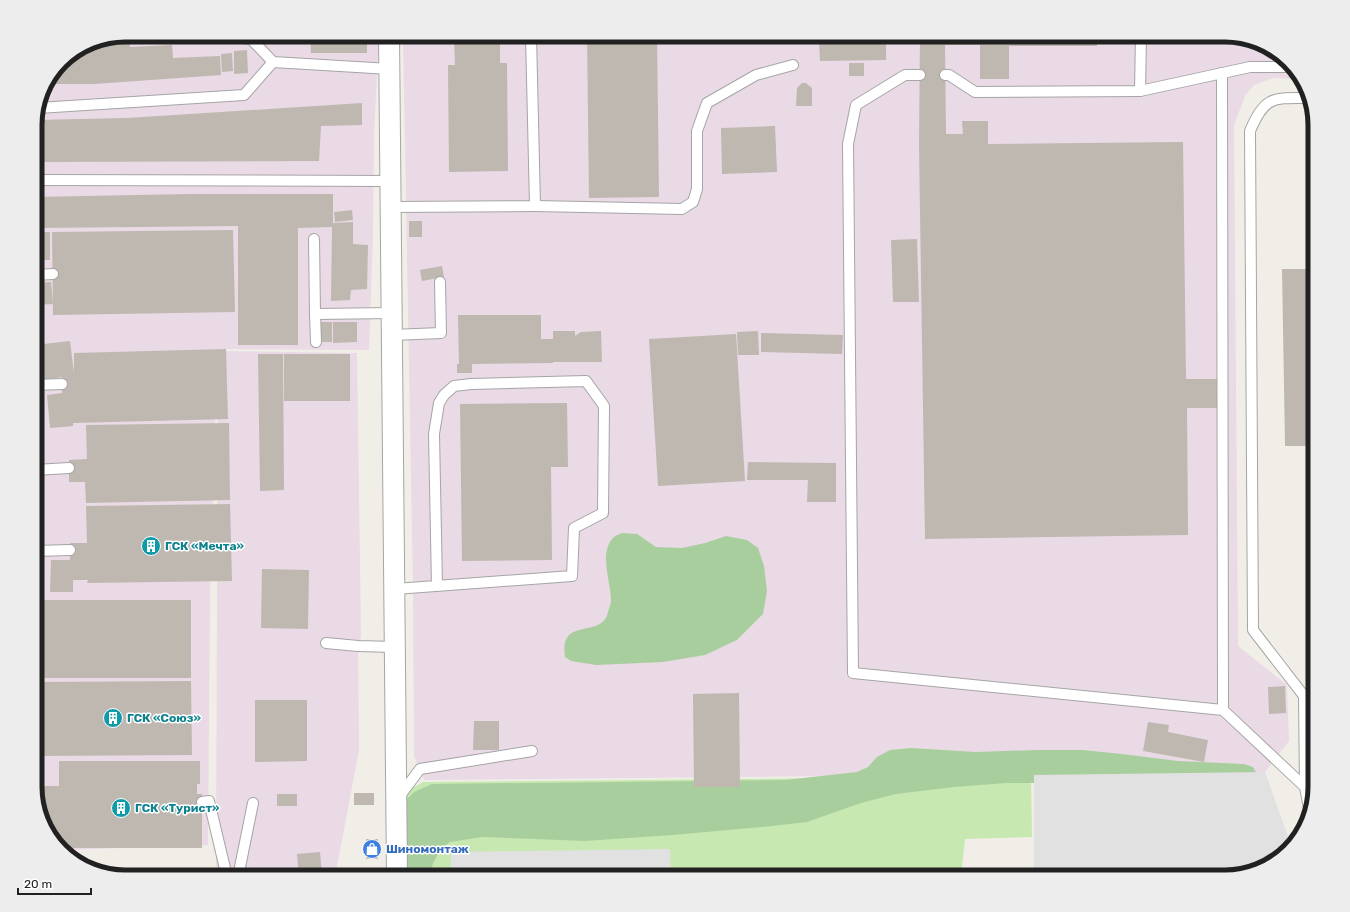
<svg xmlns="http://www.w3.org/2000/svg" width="1350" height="912" font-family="Rubik,sans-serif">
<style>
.industrial{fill:#e9dae5}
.grass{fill:#c7e8b1}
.forest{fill:#a9ce9e}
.parking{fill:#e1e1e1}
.building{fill:#beb8b1}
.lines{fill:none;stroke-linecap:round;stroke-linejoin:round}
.service-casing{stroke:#a5a5a5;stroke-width:12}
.minor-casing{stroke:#a5a5a5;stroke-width:22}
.service{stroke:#fff;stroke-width:10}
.minor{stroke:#fff;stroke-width:20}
.labels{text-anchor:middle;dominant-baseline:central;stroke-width:3;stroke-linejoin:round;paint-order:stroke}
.culture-label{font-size:12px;font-weight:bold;fill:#0d838f;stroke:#fff;text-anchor:start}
.shop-label{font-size:12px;font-weight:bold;fill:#366cbe;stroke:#fff;text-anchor:start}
.rim{fill:none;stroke:#212121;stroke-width:5}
</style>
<rect width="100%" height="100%" fill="#f1eee8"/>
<g class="industrial">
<path d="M125,35H379L374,134L373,232L369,350L215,349V427L210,595L208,845L64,850L47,832L35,793V119L44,85L61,61L91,42Z"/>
<path d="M403,35H1225L1275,50L1300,79L1273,78L1254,85L1245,96L1234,125L1238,646L1287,685L1289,741L1265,772L424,780L414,756L413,587Z"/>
<path d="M218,351L357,353L361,638L358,643L359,750L335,877H219L216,864Z"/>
</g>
<path class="grass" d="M1031,776L1032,837L965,839L961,877H401L402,801L409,790L423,782Z"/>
<g class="forest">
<path d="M622,533L637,534L656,547L682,548L705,543L726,536L747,540L758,548L764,566L767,591L763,614L737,640L705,655L663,662L596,665L571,661L565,657C559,615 602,640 608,612C609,608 611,604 611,600C611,582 598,552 614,537C616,535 620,534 622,533Z"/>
<path d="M911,748L976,752L1036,750H1082L1122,754L1178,761L1244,764L1253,767L1264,787L1060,783H1006L954,787L896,794L861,803L807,822L772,826L673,835L585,841L482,837L450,842L441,849L434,861L430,872V877H402L405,801L414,792L432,784L785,780L857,772L868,767L877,757L890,750Z"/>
</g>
<g class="parking">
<path d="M1265,772L1291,845L1265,868L1225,877H1034V775Z"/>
<path d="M670,849L671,877H451V852Z"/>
</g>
<g class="building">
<path d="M310,35H367V53H311Z"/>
<path d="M454,35H500V63H507L508,171L449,172L448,65H455Z"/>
<path d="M587,35H657L659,197L589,198Z"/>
<path d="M807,35H886V60L820,61L819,41H807Z"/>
<path d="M920,35H1097V46H1009V79H980V45H945L946,134H963L962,121H988V144L1183,142L1186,379H1219V408H1187L1188,535L925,539L919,145Z"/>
<path d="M1209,35H1225L1247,42H1209Z"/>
<path d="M129,37L130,47L172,45L173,58L220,56L221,75L94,84H45L61,61L91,42L112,38Z"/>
<path d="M247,50L248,73L234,74V51Z"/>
<path d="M232,53L233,71L222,72L221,54Z"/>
<rect x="849" y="63" width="15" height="13"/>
<path d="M802,83H806L812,88V106H796L797,88Z"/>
<path d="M362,103V125L321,126L319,161L35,162V120L127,118Z"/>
<path d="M775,126L777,172L722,174L721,128Z"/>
<path d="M188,194H333V223L353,222V244L368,245L367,289L351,290L350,300L331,301L332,227L298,228V345H238V226L35,228V197Z"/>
<path d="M352,210L353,220L335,222L334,212Z"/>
<rect x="409" y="221" width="13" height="16"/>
<path d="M233,230L235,312L53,315L52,232Z"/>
<rect x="35" y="232" width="15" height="28"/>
<path d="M917,239L919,302H893L891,240Z"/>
<path d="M442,266L444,277L422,281L420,270Z"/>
<path d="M1282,269H1315V446H1285Z"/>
<path d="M51,282L53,304L35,305V283Z"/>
<path d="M458,315H541V339H553V363L472,364V373H457V364H459Z"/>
<rect x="320" y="322" width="12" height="20"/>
<path d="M333,322H357V342L333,343Z"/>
<path d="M553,331H575V336L581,332L601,331L602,362H576L575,342L576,362H553Z"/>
<path d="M758,331L759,355H738L737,332Z"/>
<path d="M761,333L843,335L842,354L761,352Z"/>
<path d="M736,334L745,481L658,486L649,339Z"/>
<path d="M70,341L74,373V353L226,349L228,419L73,423V426L50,428L47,395L62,393V377L43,380L41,367L35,368V345Z"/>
<path d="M258,354H283L284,490L260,491Z"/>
<rect x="284" y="354" width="66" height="47"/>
<path d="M567,403L568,467H551L552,560L462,561L460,404Z"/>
<path d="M229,423L230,500L86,503L85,482H69V460L87,459L86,425Z"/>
<path d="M748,462L836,463V502H807L808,480H747Z"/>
<path d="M230,504L232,581L87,583L88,580H73V592H50L51,560H70V543H87L86,506Z"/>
<path d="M262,569L309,570L308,629L261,628Z"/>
<rect x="35" y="600" width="156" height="78"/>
<path d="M191,681L192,755L35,756V682Z"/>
<path d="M1285,686L1286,713L1269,714L1268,687Z"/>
<path d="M739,693L740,787H694L693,694Z"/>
<path d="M255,700H307V761L255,762Z"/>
<path d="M474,721H499V750H473Z"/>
<path d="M1148,722L1169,725L1168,732L1208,740L1204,762L1143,751Z"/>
<path d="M59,761H200V784H197V794H202V848H62L47,832L46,815H42L35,793V786H59Z"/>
<rect x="354" y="793" width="20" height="12"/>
<rect x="277" y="794" width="20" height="12"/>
<rect x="366" y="839" width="12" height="20"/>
<path d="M320,852L322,877H299L297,854Z"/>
<path d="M166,875H193V877H167Z"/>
</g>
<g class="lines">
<defs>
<g id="service">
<path d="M212,35L251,39L273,62L390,69"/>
<path d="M1222,73L1223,710"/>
<path d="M920,75H905L856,105L848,144L853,673L1223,710L1305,787L1309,808"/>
<path d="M945,75H949L975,92L1140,91L1141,35"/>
<path d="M1140,91L1250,67H1290"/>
<path d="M38,108L244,95L273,62"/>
<path d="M35,180L391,181"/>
<path d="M535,206L682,209L693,202L697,189V131L707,103L756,75L793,65"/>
<path d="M391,207L535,206L531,35"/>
<path d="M314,239L315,314L392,313"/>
<path d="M35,275L53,274"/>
<path d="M315,314L316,342"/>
<path d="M392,335L441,333L440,282"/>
<path d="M35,385L62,384"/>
<path d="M35,470L69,468"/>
<path d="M35,551L70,550"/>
<path d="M395,589L572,576L574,528L603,513L604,406L586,381L471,384L454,386L444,395L439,403L434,434L437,586"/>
<path d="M326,643L358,646L395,647"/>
<path d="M1305,787L1304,696L1253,630L1250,131C1265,95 1274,98 1309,98"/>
<path d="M399,797L420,769L532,751"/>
<path d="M202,802L209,801L227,877"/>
<path d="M238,877L253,803"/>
</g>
<path id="minor" d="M389,35L397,877"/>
</defs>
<use href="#service" class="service-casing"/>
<use href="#minor" class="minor-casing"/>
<use href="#service" class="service"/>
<use href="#minor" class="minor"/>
</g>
<defs>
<symbol id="building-disc" viewBox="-11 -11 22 22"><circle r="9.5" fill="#0f9aa8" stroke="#fff"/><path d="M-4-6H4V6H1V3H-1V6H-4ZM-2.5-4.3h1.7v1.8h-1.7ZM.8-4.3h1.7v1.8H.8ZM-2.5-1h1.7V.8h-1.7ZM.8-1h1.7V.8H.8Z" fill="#fff"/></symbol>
<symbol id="shop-disc" viewBox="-11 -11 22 22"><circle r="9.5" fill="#3f7fe0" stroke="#fff"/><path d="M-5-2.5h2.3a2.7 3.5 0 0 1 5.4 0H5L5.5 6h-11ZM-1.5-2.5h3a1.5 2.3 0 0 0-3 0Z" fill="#fff"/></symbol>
</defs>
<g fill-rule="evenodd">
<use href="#building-disc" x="140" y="535" width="22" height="22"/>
<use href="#building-disc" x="102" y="707" width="22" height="22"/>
<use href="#building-disc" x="110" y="797" width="22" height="22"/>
<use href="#shop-disc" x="361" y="838" width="22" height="22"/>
</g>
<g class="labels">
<g class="culture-label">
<text x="165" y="546">ГСК «Мечта»</text>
<text x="127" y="718">ГСК «Союз»</text>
<text x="135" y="808">ГСК «Турист»</text>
</g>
<g class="shop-label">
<text x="386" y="849">Шиномонтаж</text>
</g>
</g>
<path d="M0 0H1350V912H0ZM125 42H1225A83 83 0 0 1 1308 125V787A83 83 0 0 1 1225 870H125A83 83 0 0 1 42 787V125A83 83 0 0 1 125 42Z" fill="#ededed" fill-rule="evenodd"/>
<path class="rim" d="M125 42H1225A83 83 0 0 1 1308 125V787A83 83 0 0 1 1225 870H125A83 83 0 0 1 42 787V125A83 83 0 0 1 125 42Z"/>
<path d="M18 888v6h73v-6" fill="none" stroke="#212121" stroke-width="2"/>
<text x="24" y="888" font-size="12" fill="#212121" stroke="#ffffff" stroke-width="3" paint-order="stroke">20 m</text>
</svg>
